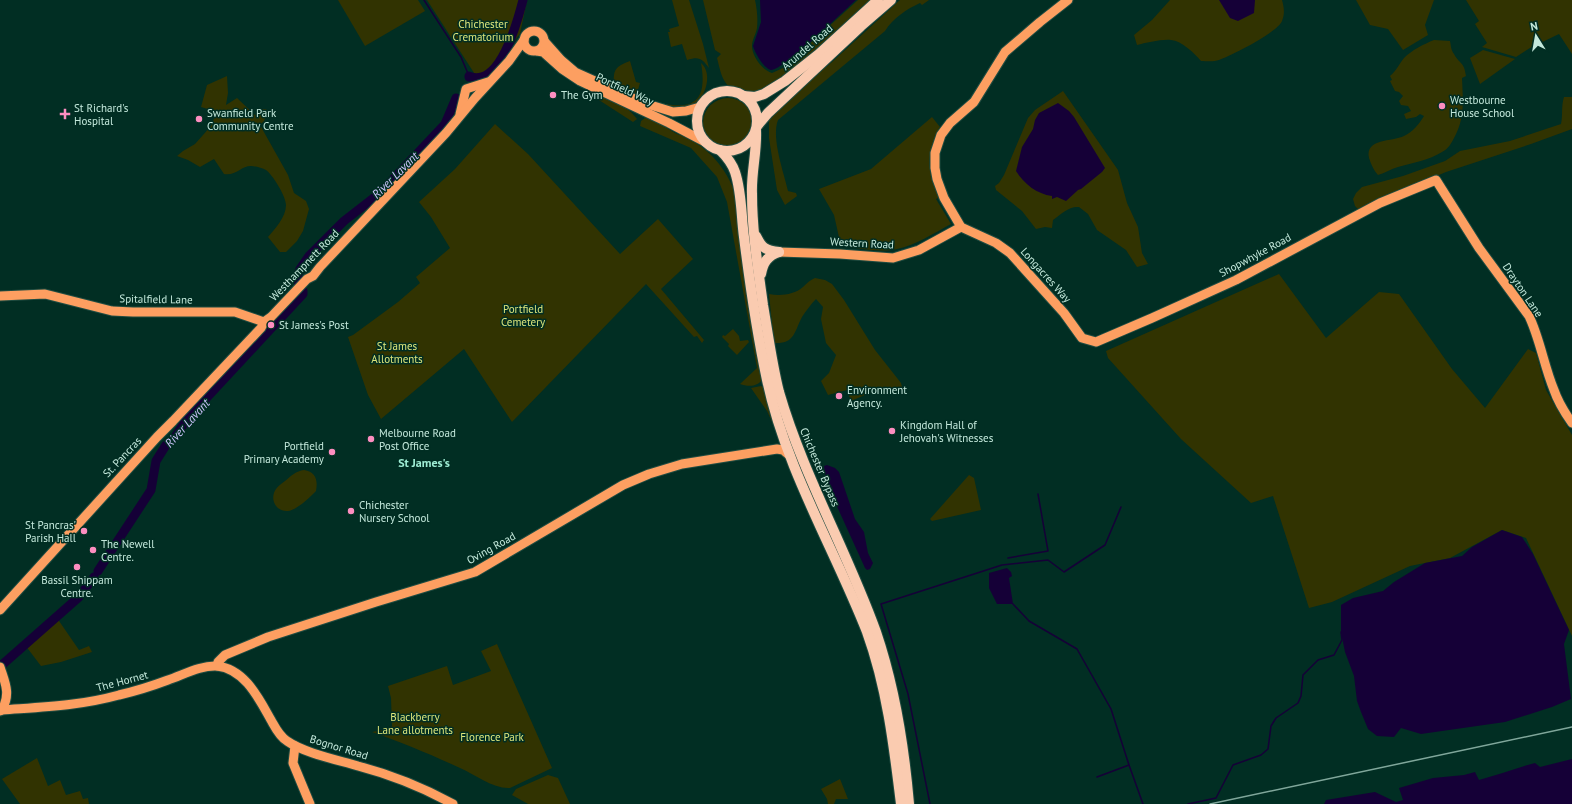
<svg xmlns="http://www.w3.org/2000/svg" width="1572" height="804" font-family="'PT Sans',sans-serif">
<style>
.green{fill:#313301}
.water{fill:#150037}
.lines{fill:none;stroke-linecap:round;stroke-linejoin:round}
.stream{stroke:#150037;stroke-width:1.5}
.river{stroke:#150037;stroke-width:9}
.major-casing{stroke:#204c41;stroke-width:11}
.highway-casing{stroke:#204c41;stroke-width:12}
.major{stroke:#fd9f61;stroke-width:9}
.highway{stroke:#facbb0;stroke-width:10}
.rail{stroke:#80a79b;stroke-width:1.5}
.poi-dot{fill:#fd8ec0;stroke:#012e23;stroke-width:1.5}
.labels{text-anchor:middle;dominant-baseline:central;stroke-width:3;stroke-linejoin:round;paint-order:stroke}
.park-label{font-size:11px;fill:#dee67b;stroke:#012e23}
.street-label{font-size:11px;fill:#c4e9dc;stroke:#012e23}
.poi-label{font-size:11px;fill:#c4e9dc;stroke:#012e23;text-anchor:start}
.water-label{font-size:12px;font-style:italic;fill:#cfc5fe;stroke:#012e23}
.neighbourhood-label{font-size:12px;font-weight:bold;fill:#9feed5;stroke:#012e23}
</style>
<rect width="100%" height="100%" fill="#012e23"/>
<g class="green">
<path d="M338,0H418L425,11L365,46Z"/>
<path d="M427,0H527L520,34L487,72L476,76Z"/>
<path d="M672,0H689L703,44L709,68C702,59 700,56 687,60L682,44L671,47L668,32H670L669,29L679,26Z"/>
<path d="M703,0H755C757,9 758,19 757,28C756,34 752,40 752,46C752,56 762,70 772,73L783,68L858,0H873L820,47L769,87L743,96C723,86 722,78 717,58L721,54L715,50Z"/>
<path d="M900,0H929L922,5L920,3C907,9 893,18 885,31L778,120C771,138 784,173 788,191L796,193L797,196L785,205L777,190L769,138V121L773,111L832,62Z"/>
<path d="M1170,0H1282C1284,7 1285,14 1282,21C1278,32 1231,56 1219,60C1214,62 1206,61 1201,61C1194,53 1182,41 1171,40C1161,39 1146,43 1137,45L1134,35L1152,20Z"/>
<path d="M1356,0H1434L1425,25L1428,35L1403,50L1388,29L1370,25Z"/>
<path d="M1466,0H1572V54L1559,34L1530,48L1516,57L1482,47L1487,43L1475,24L1479,21Z"/>
<path d="M1434,40L1450,41C1451,46 1451,50 1454,54C1460,65 1464,61 1466,76L1462,78C1463,100 1465,119 1454,138C1451,144 1448,149 1442,152C1429,160 1413,163 1398,167C1391,169 1385,173 1378,175C1374,171 1371,164 1369,158C1365,138 1392,142 1404,136C1413,132 1419,124 1424,116L1420,114L1416,117L1406,119L1404,114L1411,111L1408,106L1401,105L1399,101L1403,96L1399,92L1395,91L1390,81L1392,80L1390,76C1397,70 1399,64 1404,58C1412,50 1424,44 1434,40Z"/>
<path d="M1483,50L1515,59L1480,84L1470,58Z"/>
<path d="M630,61L636,82L640,83L637,93L634,94L614,86C613,69 615,67 630,61Z"/>
<path d="M701,63C714,74 705,102 689,107C676,110 662,106 650,100C687,111 709,108 701,63Z"/>
<path d="M227,76L228,93L226,105L237,98L255,115L263,109H266L267,111L264,121L260,125L288,175L294,193L306,201L309,209L303,231L297,241L286,252H280L268,237C275,229 286,217 286,205C286,196 272,174 266,170C262,168 255,166 251,166C241,166 236,176 224,174L214,159L200,167L188,160L177,156L183,151L195,144L211,126L215,116L218,112L201,107L207,85Z"/>
<path d="M585,91C604,96 624,102 637,119L633,122Z"/>
<path d="M1063,91L1118,170L1127,203L1138,227L1142,253L1148,264L1137,267L1126,250L1097,230L1088,214L1079,207C1069,206 1061,214 1053,220L1052,228L1045,227L1036,229L1022,211L996,190L995,186L999,183L1004,175L1028,118L1035,110Z"/>
<path d="M1564,97H1572V129L1531,144L1446,172L1358,209L1355,206L1353,199L1356,193L1362,187L1403,176L1445,161L1460,151L1510,141L1561,124C1563,115 1561,106 1564,97Z"/>
<circle cx="728" cy="123" r="25"/>
<path d="M932,117L940,127C926,154 926,171 940,197L936,199L951,224C934,233 916,245 897,249C879,253 859,248 841,246L834,215L819,189L871,169Z"/>
<path d="M645,118C656,118 665,127 675,133C679,135 683,135 686,137C712,151 725,168 736,194L763,378C759,387 748,387 740,384L757,368L727,202L717,177L691,148L640,126L641,121Z"/>
<path d="M495,124L528,154L620,254L658,219L693,259L661,289L704,340L702,343L697,336L694,337L646,284L512,422L464,349L381,419L368,395L348,337L353,335L398,302L420,283L416,277L450,248L431,217L419,202L455,169Z"/>
<path d="M1279,274L1326,338L1379,292L1399,294L1452,369L1485,408L1528,349L1536,353L1546,390L1572,435V636L1526,538L1502,530L1450,558L1410,566L1332,602L1309,608L1273,496L1251,503L1181,439L1108,358L1106,351Z"/>
<path d="M815,278L825,280L832,284L844,300L875,350L901,383L902,387L884,394L879,389L851,401L847,390L828,395L821,381L829,373L836,355L826,343L821,319L823,307L816,299C811,304 806,311 802,317C794,332 795,344 774,343L769,294C780,296 794,295 803,287C807,283 810,280 815,278Z"/>
<path d="M733,329L739,336L740,341L748,340L749,342L737,355L728,346L729,344L722,337L723,335L725,336Z"/>
<path d="M761,386L765,388L778,435L767,411L751,388Z"/>
<path d="M304,470C316,472 318,480 316,491C310,497 297,510 288,511C276,512 269,499 276,489C278,486 282,483 285,481C291,476 296,471 304,470Z"/>
<path d="M969,475L974,478L981,510L932,521L930,519Z"/>
<path d="M57,618L79,650L89,646L92,652L61,662L41,666L25,645Z"/>
<path d="M497,644L552,768L510,788C493,789 476,775 460,768C432,755 401,742 372,732L387,729L392,726L391,698L388,686L447,666L453,685L491,671L481,651Z"/>
<path d="M37,758L48,786L60,780L66,795L80,791L83,799L88,798L89,804H20L2,779Z"/>
<path d="M548,775L558,778L570,804H528L512,795L516,789Z"/>
<path d="M840,779L848,799H836L834,804H828L827,799L821,789Z"/>
</g>
<g class="water">
<path d="M760,0H856C845,10 781,72 771,70C764,69 755,53 753,46L761,22Z"/>
<path d="M1219,0H1255L1254,13L1238,21L1230,18Z"/>
<path d="M1058,103L1069,111L1074,117L1105,168L1102,172L1081,189L1078,190L1077,191L1066,201L1057,197L1052,199V196C1037,194 1024,184 1016,171L1022,147L1033,129L1035,120L1039,113Z"/>
<path d="M827,465L835,468L839,472L855,519L864,532L868,553L873,563L870,569L867,570L865,568L830,491L826,480L824,466Z"/>
<path d="M1502,530L1522,537L1533,554L1569,630L1564,644L1571,699L1552,707L1505,722L1421,734L1401,728L1394,737L1377,736L1368,729L1361,712L1357,701L1354,676L1345,652L1341,632V605L1353,598L1383,591L1394,582L1425,563L1462,556L1472,547Z"/>
<path d="M1007,568L1011,572L1012,576L1009,578L1013,604H997L989,588V573Z"/>
<path d="M1572,759V804H1324L1326,800L1375,792L1396,802L1403,800L1399,788L1433,778L1464,775L1475,772L1479,780C1498,775 1516,768 1535,763L1540,767Z"/>
</g>
<g class="lines">
<g class="stream">
<path d="M424,0L461,57L469,76"/>
<path d="M1008,558L1048,551L1038,494"/>
<path d="M1013,604L1029,621L1077,649L1111,709L1129,765L1143,804"/>
<path d="M1097,777L1129,765"/>
<path d="M930,804L908,694L881,604L1002,565L1048,560L1064,572L1105,545L1121,507"/>
<path d="M1188,804L1216,798L1233,765L1261,755L1268,749L1271,726L1276,718L1298,703L1301,696L1303,675L1318,660L1334,655L1342,640L1341,632"/>
</g>
<g class="river">
<path d="M469,77V76C500,90 518,19 523,0"/>
<path d="M298,282L297,277L300,269L309,256L344,221L380,193L445,124L456,98"/>
<path d="M98,571L151,490L156,461L166,445L175,437L187,419L303,294V291"/>
<path d="M3,664L79,597L94,577"/>
</g>
<defs>
<g id="major">
<path d="M1068,0L1040,22L1005,52L974,102L950,123L941,135L935,153V168L937,179L944,198L961,227L996,243L1010,253L1064,313L1082,338L1096,342L1152,318L1236,280L1380,203L1436,180L1479,248L1529,316C1540,339 1544,366 1554,390C1558,402 1565,413 1572,423"/>
<circle cx="534" cy="41" r="10"/>
<path d="M545,42L561,60L575,72L644,103L673,112L686,111L700,107"/>
<path d="M537,51L543,52L562,69L580,81L669,123L707,143"/>
<path d="M460,114L466,89L488,82"/>
<path d="M779,252L840,254L893,258L919,250L961,227"/>
<path d="M0,296L45,294L112,311L133,312H235L264,322"/>
<path d="M0,610L157,437L173,421L261,328L264,322L271,317L307,279L313,276L320,267L446,133L475,98L509,61L524,40"/>
<path d="M217,666L218,662L225,655L268,637L376,602L475,572L623,485L649,474L682,464L777,449L783,450L789,455"/>
<path d="M0,667C5,683 11,693 2,710"/>
<path d="M0,711L2,710C43,707 79,706 119,695C136,691 152,686 168,680C183,675 201,665 217,666C245,669 259,699 271,720C275,727 279,736 287,741C304,753 338,760 358,766C392,775 422,787 453,804"/>
<path d="M295,746L293,763L310,804"/>
</g>
<g id="highway">
<circle cx="727" cy="121" r="30"/>
<path d="M743,96L755,97L764,94L785,81L819,54L878,0"/>
<path d="M757,126L768,113L861,26L891,0"/>
<path d="M756,131C757,152 751,173 752,194C752,231 758,268 763,305C768,334 772,364 779,392C803,475 847,551 876,632C895,688 904,745 909,804"/>
<path d="M720,150C726,156 732,163 735,172C742,193 741,216 744,237C750,285 757,333 767,380C786,469 834,548 867,632C887,687 894,746 901,804"/>
<path d="M756,236C762,248 765,250 779,252"/>
<path d="M761,274C763,263 767,256 779,252"/>
</g>
</defs>
<use href="#major" class="major-casing"/>
<use href="#highway" class="highway-casing"/>
<use href="#major" class="major"/>
<use href="#highway" class="highway"/>
<path class="rail" d="M1210,804L1572,727"/>
</g>
<g class="poi-dot">
<circle cx="553" cy="95" r="4"/>
<circle cx="1442" cy="106" r="4"/>
<path d="M63 108h4v4h4v4h-4v4h-4v-4h-4v-4h4z"/>
<circle cx="199" cy="119" r="4"/>
<circle cx="271" cy="325" r="4"/>
<circle cx="839" cy="396" r="4"/>
<circle cx="892" cy="431" r="4"/>
<circle cx="371" cy="439" r="4"/>
<circle cx="332" cy="452" r="4"/>
<circle cx="351" cy="511" r="4"/>
<circle cx="84" cy="531" r="4"/>
<circle cx="93" cy="550" r="4"/>
<circle cx="77" cy="567" r="4"/>
</g>
<g class="labels">
<g class="park-label">
<text x="483" y="24">Chichester<tspan x="483" dy="13">Crematorium</tspan></text>
<text x="523" y="309">Portfield<tspan x="523" dy="13">Cemetery</tspan></text>
<text x="397" y="346">St James<tspan x="397" dy="13">Allotments</tspan></text>
<text x="415" y="717">Blackberry<tspan x="415" dy="13">Lane allotments</tspan></text>
<text x="492" y="737">Florence Park</text>
</g>
<g class="street-label">
<text transform="translate(807 47) rotate(-41)">Arundel Road</text>
<text transform="translate(625 89) rotate(25)">Portfield Way</text>
<text transform="translate(862 243) rotate(3)">Western Road</text>
<text transform="translate(1255 255) rotate(-28)">Shopwhyke Road</text>
<text transform="translate(304 265) rotate(-46)">Westhampnett Road</text>
<text transform="translate(1046 275) rotate(48)">Longacres Way</text>
<text transform="translate(1523 290) rotate(56)">Drayton Lane</text>
<text transform="translate(156 299) rotate(1)">Spitalfield Lane</text>
<text transform="translate(122 457) rotate(-47)">St. Pancras</text>
<text transform="translate(820 467) rotate(67)">Chichester Bypass</text>
<text transform="translate(491 548) rotate(-29)">Oving Road</text>
<text transform="translate(122 681) rotate(-15)">The Hornet</text>
<text transform="translate(339 747) rotate(17)">Bognor Road</text>
</g>
<g class="poi-label">
<text x="561" y="95">The Gym</text>
<text x="1450" y="100">Westbourne<tspan x="1450" dy="13">House School</tspan></text>
<text x="74" y="108">St Richard's<tspan x="74" dy="13">Hospital</tspan></text>
<text x="207" y="113">Swanfield Park<tspan x="207" dy="13">Community Centre</tspan></text>
<text x="279" y="325">St James's Post</text>
<text x="847" y="390">Environment<tspan x="847" dy="13">Agency.</tspan></text>
<text x="900" y="425">Kingdom Hall of<tspan x="900" dy="13">Jehovah's Witnesses</tspan></text>
<text x="379" y="433">Melbourne Road<tspan x="379" dy="13">Post Office</tspan></text>
<text x="324" y="446" text-anchor="end">Portfield<tspan x="324" dy="13">Primary Academy</tspan></text>
<text x="359" y="505">Chichester<tspan x="359" dy="13">Nursery School</tspan></text>
<text x="76" y="525" text-anchor="end">St Pancras'<tspan x="76" dy="13">Parish Hall</tspan></text>
<text x="101" y="544">The Newell<tspan x="101" dy="13">Centre.</tspan></text>
<text x="77" y="580" text-anchor="middle">Bassil Shippam<tspan x="77" dy="13">Centre.</tspan></text>
</g>
<g class="water-label">
<text transform="translate(395 175) rotate(-45)">River Lavant</text>
<text transform="translate(187 423) rotate(-48)">River Lavant</text>
</g>
<g class="neighbourhood-label">
<text x="424" y="462">St James's</text>
</g>
</g>
<g transform="translate(1536 36) rotate(349)" stroke="#012e23" stroke-width="3" paint-order="stroke">
<path d="M0-3L7 15L0 10L-7 15Z" fill="#c4e9dc"/>
<text y="-6" font-size="11" font-weight="bold" text-anchor="middle" fill="#c4e9dc">N</text>
</g>
</svg>
